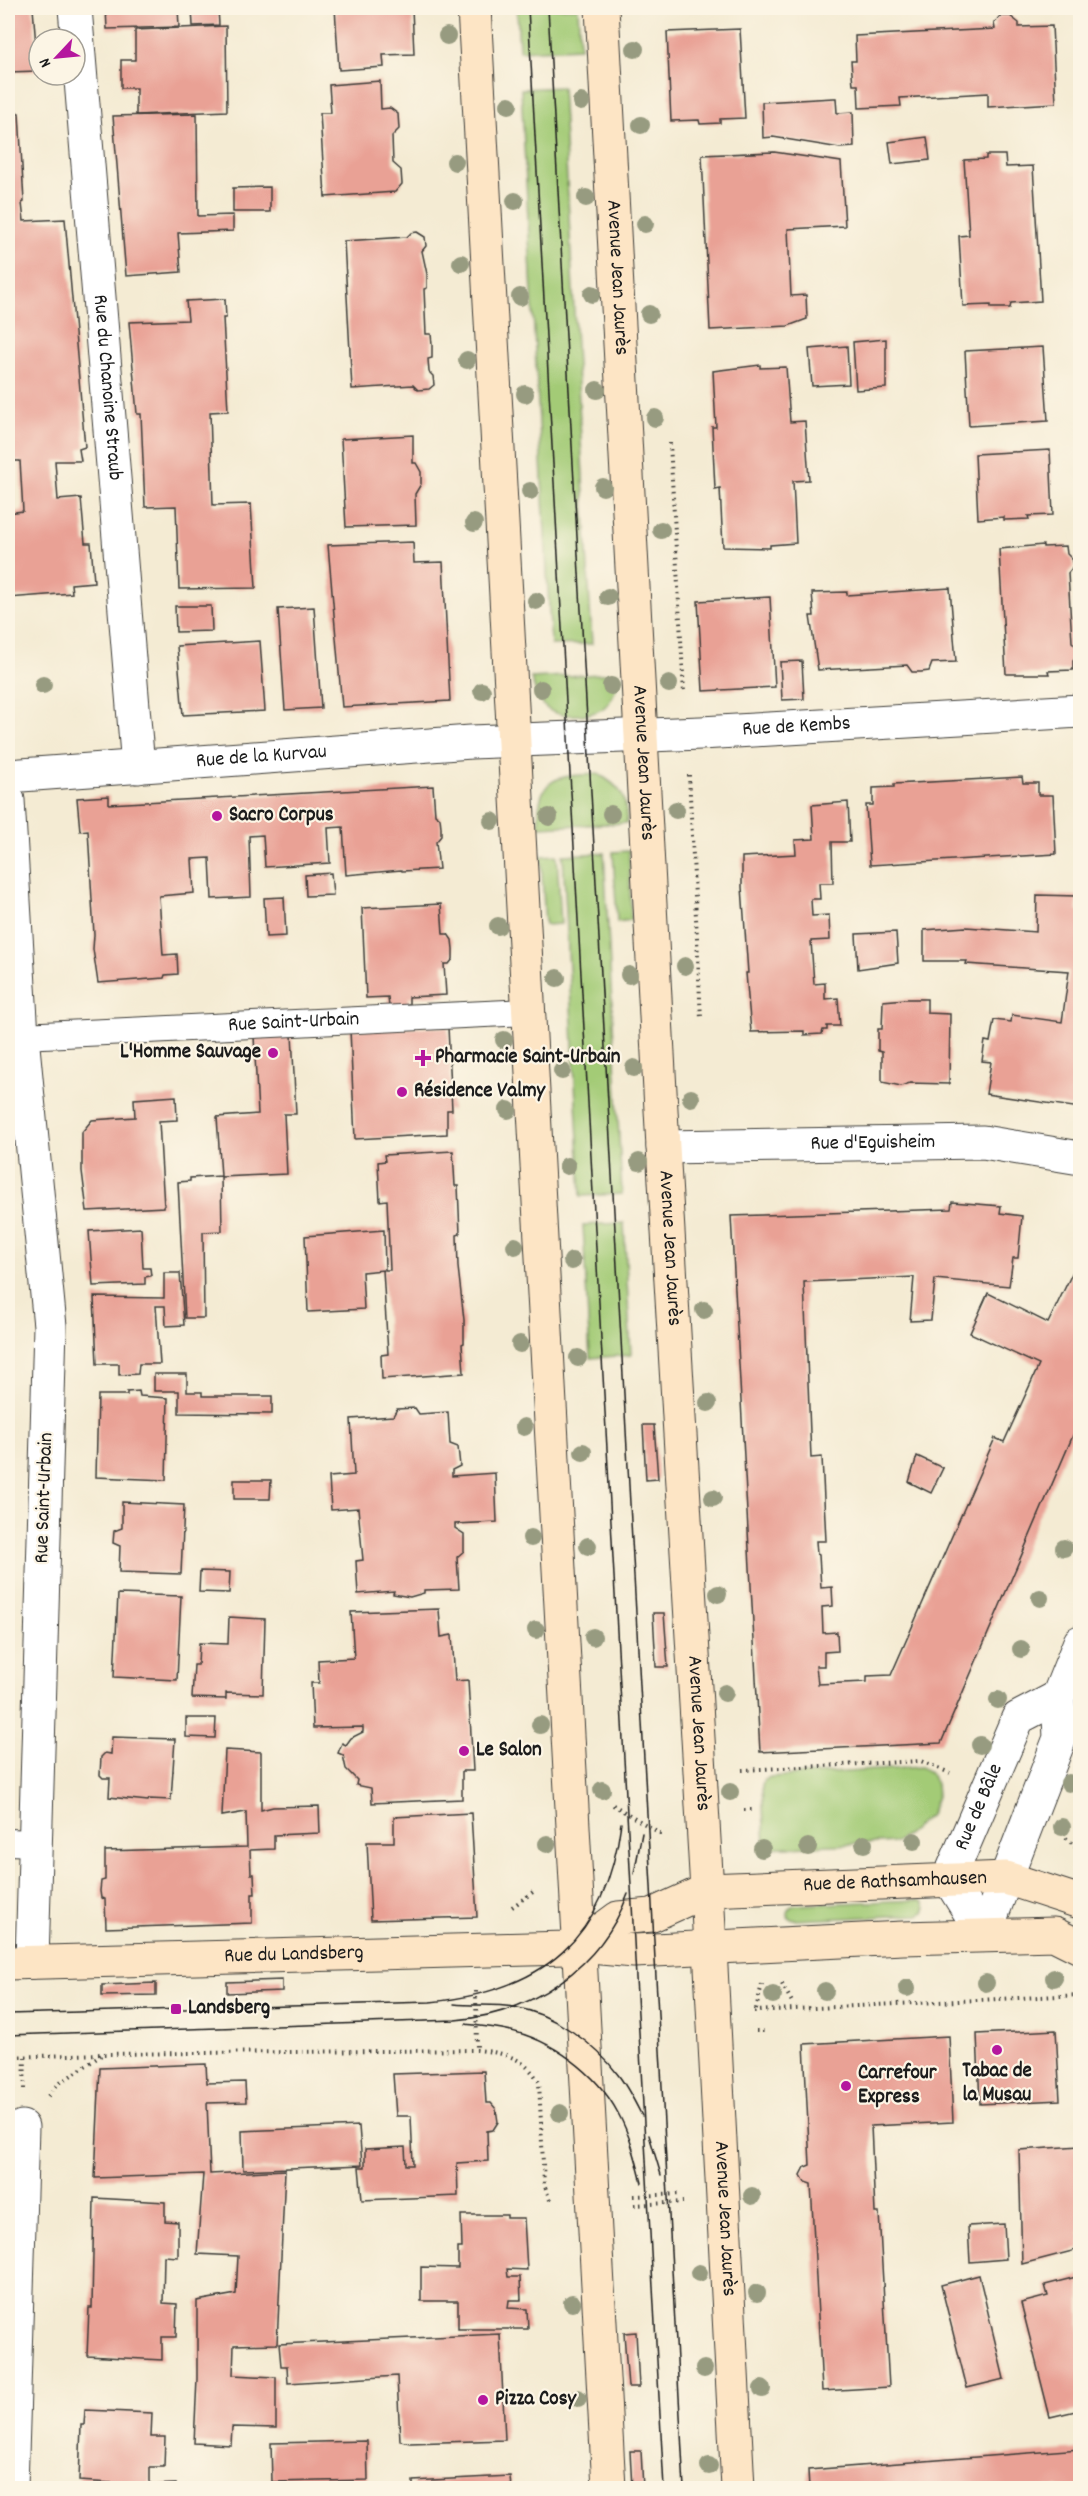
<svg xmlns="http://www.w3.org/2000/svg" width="1088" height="2496" font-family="Dekko,sans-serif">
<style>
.green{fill:#a3cb76;stroke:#607449;stroke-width:1.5}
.building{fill:#e9a195}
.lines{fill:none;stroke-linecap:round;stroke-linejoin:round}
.lane-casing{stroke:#3c3b37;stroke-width:28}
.street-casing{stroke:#3c3b37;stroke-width:35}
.secondary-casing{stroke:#3c3b37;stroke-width:35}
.path{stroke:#3c3b37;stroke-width:4;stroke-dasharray:1.5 4.5;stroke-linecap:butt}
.lane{stroke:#fff;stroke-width:26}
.street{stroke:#fff;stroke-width:33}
.secondary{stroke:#fde5c5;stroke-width:33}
.tram{stroke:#1c1c1c;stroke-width:1.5}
.tree{fill:#979b80}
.poi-dot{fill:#b5179e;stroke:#fcf5e5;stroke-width:2}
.labels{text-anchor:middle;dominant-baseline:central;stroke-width:4.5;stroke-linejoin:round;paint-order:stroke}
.street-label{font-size:21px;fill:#1c1c1c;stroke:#fcf5e5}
.poi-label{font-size:21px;font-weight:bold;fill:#1c1c1c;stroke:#fcf5e5;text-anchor:start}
</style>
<rect width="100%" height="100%" fill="#fcf5e5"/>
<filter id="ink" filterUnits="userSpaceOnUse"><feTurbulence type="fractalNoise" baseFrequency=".0167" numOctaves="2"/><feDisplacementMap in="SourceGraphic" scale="12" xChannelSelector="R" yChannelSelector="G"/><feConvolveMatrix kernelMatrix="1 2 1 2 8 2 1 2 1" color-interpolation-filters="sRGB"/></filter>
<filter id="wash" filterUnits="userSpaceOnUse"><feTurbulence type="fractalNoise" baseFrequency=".008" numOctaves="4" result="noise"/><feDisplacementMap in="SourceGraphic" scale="24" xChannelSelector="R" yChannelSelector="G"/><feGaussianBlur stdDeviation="1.35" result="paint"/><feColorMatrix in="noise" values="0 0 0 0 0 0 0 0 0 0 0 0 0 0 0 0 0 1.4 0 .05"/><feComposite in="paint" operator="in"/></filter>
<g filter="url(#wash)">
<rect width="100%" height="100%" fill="#f4ebd3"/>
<g class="green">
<path d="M517,8H578L580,48L519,51Z"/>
<path d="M562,87L592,644L551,645L521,89Z"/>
<path d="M618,673C616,699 607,714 580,715C548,717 540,708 531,678Z"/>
<path d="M598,774C622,787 626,796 627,823L539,827C536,777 555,776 598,774Z"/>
<path d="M629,851L631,920L617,922L613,852Z"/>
<path d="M604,853L622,1194L581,1196L563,855Z"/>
<path d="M557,855L561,924L545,925L541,856Z"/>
<path d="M624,1223L631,1355L590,1358L583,1225Z"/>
<path d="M921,1767L931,1774L936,1784L937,1796L930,1815L898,1842L765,1848L762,1786L764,1781L770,1777Z"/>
<path d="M918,1900L923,1901L926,1907L924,1912L918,1915L794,1920L789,1918L787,1913L789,1908L794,1905Z"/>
</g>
<g id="blocks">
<g class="building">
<path d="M8,8H33L38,71L8,72Z"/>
<path d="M106,8H178L179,27L107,29Z"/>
<path d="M192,8H218L219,25L193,26Z"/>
<path d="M335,8H412L414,54L383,55L384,67L339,70Z"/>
<path d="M1000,16H1010L1019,23V27L1052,26L1056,103L988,107V93L900,98L901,106L859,108L858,85H853L851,61H856L855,36L995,29L994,23Z"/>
<path d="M226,26L227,111L136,115V88H121V60H135V30Z"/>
<path d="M740,29L745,118L720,119V123L700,124L699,120L671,121L667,32Z"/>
<path d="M380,81L381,109L390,108L398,114L399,129L392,136L393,163L401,170L402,184L395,192L325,197L320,113H331L329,85Z"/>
<path d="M834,98H836L837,113L853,112L854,147L840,148L773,137L763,138L762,102Z"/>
<path d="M8,113H19L24,202L22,203L24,221L65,219L85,447L79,449L81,461H55L58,500L81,498L85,543H91L94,582L71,584L72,593L8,598V513L23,511L20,461H8Z"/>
<path d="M197,114L198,216L233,215V231L178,233L181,272L126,276L113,116Z"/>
<path d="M927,137L930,160L892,164L889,142Z"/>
<path d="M774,152L841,162L845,226L788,229L791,296L806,295L807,319L788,326L710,330L702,155Z"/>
<path d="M986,155H1005L1006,167L1033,166L1041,301L1011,303L1010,308H991V305L963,306L959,236L969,235L964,160L986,159Z"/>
<path d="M270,187V212H233V188Z"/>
<path d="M417,232L425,237L426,246L422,251L427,274V288L424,289L426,334H431L432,345V358L428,359L429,372L433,376L434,385L429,389L418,390L413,385L352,389L344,241L407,237L411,233Z"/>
<path d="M225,299L226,318H223L228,411L210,412L213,505L251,504L256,588L179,589L176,506L145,507L141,414H137L129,322L188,320L186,301Z"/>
<path d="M886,339V388L856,390L853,342Z"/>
<path d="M847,346L849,384L812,386L809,349Z"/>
<path d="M1043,347L1048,421L969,426L965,351Z"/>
<path d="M760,365V368L786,367L790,422L805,421L809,480L793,481L796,543L770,545V548L723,547L720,488L715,489L712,427H716L713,371Z"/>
<path d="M413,435V463H416L421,472V484L415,494L416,525L346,527L341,439Z"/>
<path d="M1050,450L1053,515L1028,516L1029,519L1004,520V517L978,519L975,454Z"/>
<path d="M413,542L414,563L443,562L450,701L342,707L328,545Z"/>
<path d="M1043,545V547L1066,546L1067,554L1072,559L1073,567L1068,573L1070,608L1072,642L1077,647L1078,655L1073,661V670L1048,671L1049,674H1006L999,549Z"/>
<path d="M950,588L956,662L932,663L929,671L921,672H912L907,665L818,670L810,616H814L812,593L847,592V595Z"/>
<path d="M770,597L775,687L703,691L698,601Z"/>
<path d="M175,606H211L212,631L176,632Z"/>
<path d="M314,607L321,708L285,710L278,609Z"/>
<path d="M260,641L265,711L183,715L177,646Z"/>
<path d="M802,661L804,699L782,700L780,662Z"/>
<path d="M1022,777L1023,783H1038V795H1053L1056,854L870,865L866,805H873V788L894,787V784Z"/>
<path d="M433,786L435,814L440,818L441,827V836L436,842L439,869L402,871L401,870L346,875L343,827L328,828L330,863L265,867L263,835L249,836L251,897L212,899L210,858L192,859L194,893L159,896L163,955L177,954L178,974L165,975L164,978L98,983L93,949L94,935L88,830L80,831L77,798L109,796V804Z"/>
<path d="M848,802L850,842H832L833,883H819L820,899H811L812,916L829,915L830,940L811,941L814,984L825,983V999L838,998L840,1026H827V1030H823L822,1034L804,1035V1031L751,1032L746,973H748L742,887V857L796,854L795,840L814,839L812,805Z"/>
<path d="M331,873L333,895L306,896L305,875Z"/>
<path d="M1037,895L1077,896V911H1080V1108L986,1094L991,1062L982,1061L985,1041L990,1042L994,1020L1011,1022L1012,1015L1062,1022L1069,971L966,964L967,961H924V930L966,927L1036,932Z"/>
<path d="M284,897L286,936L266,937L264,898Z"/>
<path d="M441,904L443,934H448L452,940L453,949V959L449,964H444L446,995L409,997V1007H389L388,997L366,998L362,908Z"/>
<path d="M896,932L898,963L858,969L856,934Z"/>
<path d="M906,999H927V1013L950,1014L949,1084L910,1083L901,1086L882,1082V1052L878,1051V1029H882L883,1001Z"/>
<path d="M448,1027L452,1110H447V1134L355,1139L350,1030Z"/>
<path d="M292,1034L296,1114H284L287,1174L221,1177L222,1231L203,1232L204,1318H185L178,1182L190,1181V1178L221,1176L217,1117L258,1114L254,1036Z"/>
<path d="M176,1096L177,1120L159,1121L164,1207L87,1211L82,1171V1132L92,1120L135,1117L134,1099Z"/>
<path d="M453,1151L455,1186H458L460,1234L457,1235L458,1267L464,1320V1343L462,1344L464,1373L382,1379L381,1355L388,1354L383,1270L362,1272L364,1309L308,1312L305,1236L384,1230L385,1270H390L387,1200L380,1201L378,1162L385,1161L384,1155Z"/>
<path d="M952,1202L1001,1206L1000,1213L1022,1216L1018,1258H1013L1009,1286L935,1279L931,1320L910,1321L914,1277L804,1282L811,1458L822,1457L826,1541H816L817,1554L819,1555L821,1588L832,1587L833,1606L822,1607L823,1633L837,1632L838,1651L824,1652V1666H816L818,1684L867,1682V1676L891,1675L995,1438L1004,1442L1039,1365L970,1333L988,1293L1048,1323L1080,1257V1419L941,1743L760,1752L731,1216L951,1209Z"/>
<path d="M141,1228L143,1268H150L151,1276L145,1277V1284L93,1286L89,1231Z"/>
<path d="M164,1273H180L184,1325L166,1326L165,1306H156L160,1364H139L138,1374L119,1375V1364H97L94,1297L164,1298Z"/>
<path d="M154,1374H187V1392H202V1396H272V1414L179,1413V1391H154Z"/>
<path d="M139,1391L140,1396L168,1398L166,1480L96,1477L98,1395H127V1392Z"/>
<path d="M415,1408L419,1414L448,1412L450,1444L458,1447L460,1466L452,1470V1476L495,1473L497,1522L455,1524V1528L464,1534V1551L457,1557L459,1589L424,1590V1593L410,1597L393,1594L394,1591L358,1594L356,1561L363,1560L358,1508L331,1510L329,1477L354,1475L351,1419L393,1416L397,1409Z"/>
<path d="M643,1425H654L658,1479L646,1480Z"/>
<path d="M917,1456L943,1468L931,1493L909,1482Z"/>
<path d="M234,1480H271L270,1499H234Z"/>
<path d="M122,1502L184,1505L181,1574L119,1572L120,1546L113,1543L114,1531L122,1528Z"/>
<path d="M200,1571L230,1572L229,1593L199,1592Z"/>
<path d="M118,1594L181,1596L177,1680L114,1677Z"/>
<path d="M439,1609L441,1637L452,1635L455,1681L468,1680L473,1771H462V1799L372,1803L371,1788L356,1785L357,1780L346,1769L343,1755L338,1753L342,1743L346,1745L351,1738L363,1732V1727L313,1728L311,1683H319L318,1660L354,1658L351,1612Z"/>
<path d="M653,1613H664L668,1667H656Z"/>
<path d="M229,1617L265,1619L263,1694L226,1693V1699L192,1698L194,1665H198L199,1643L228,1644Z"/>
<path d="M186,1718H216L215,1738L186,1737Z"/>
<path d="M112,1737L175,1739L171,1800L149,1799L148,1801L109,1797L110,1778H103L100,1775L101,1757L105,1753L111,1754Z"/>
<path d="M225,1750L261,1752V1810L273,1807L319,1806L320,1833L274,1835V1849L250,1850L251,1874H254L255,1894H252V1923L106,1928L105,1899L101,1898L100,1891L101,1881L105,1880V1851L247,1847L246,1812L222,1816Z"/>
<path d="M471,1813L477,1917L371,1920L367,1842H394V1817Z"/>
<path d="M282,1980V1991L227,1993V1982Z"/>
<path d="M156,1983V1995L102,1996V1985Z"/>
<path d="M1056,2030L1060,2100L980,2104L977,2034Z"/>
<path d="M949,2036L953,2122L871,2126L875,2213H879L889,2387L822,2391L811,2184L805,2182L801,2175L805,2167L810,2165L804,2044Z"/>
<path d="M206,2064L207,2083L245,2082L246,2102L207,2103L210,2174L285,2170L277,2344L234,2345L233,2375L276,2377V2428L232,2427L231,2445L194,2443L197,2379V2301L236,2294L238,2256L197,2254L203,2174L95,2178L100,2068Z"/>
<path d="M484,2071L486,2103H491L496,2109L498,2122L493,2130L487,2131L488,2161L457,2163L458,2196L362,2200L359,2167H365V2149L405,2147L406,2165H413L411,2116H396L393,2074Z"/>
<path d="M359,2126L362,2165L243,2170L242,2131Z"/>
<path d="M1080,2146V2249L1022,2264L1019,2150Z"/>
<path d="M94,2198L165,2202V2221L178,2222V2257L164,2256L163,2303L177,2304L176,2337H162V2360L87,2356L89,2308H92Z"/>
<path d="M461,2215H507V2218H524L527,2270L507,2269L508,2277H520L521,2300H509L508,2308L527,2309L528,2329H458V2301H421V2267L458,2268V2248H462Z"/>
<path d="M1004,2224L1006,2259L970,2262L968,2226Z"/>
<path d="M979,2275L1004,2379L967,2388L941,2285Z"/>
<path d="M1080,2276V2410L1050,2417L1021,2303L1048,2296L1045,2285Z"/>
<path d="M636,2332L639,2387H628L624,2333Z"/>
<path d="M500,2334L505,2440L410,2443L400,2441L397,2376L288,2383L287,2366H281L279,2344Z"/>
<path d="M85,2410L152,2413L151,2437H165L164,2467H150V2485L176,2484V2488H85V2487L144,2485L79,2481L81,2425H84Z"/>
<path d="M367,2441L368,2480L272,2482L271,2443Z"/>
<path d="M1080,2449V2488H809L808,2470Z"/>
<path d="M630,2451H641L643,2488H632Z"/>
<path d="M510,2476L511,2488H413V2481Z"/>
</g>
</g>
</g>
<g filter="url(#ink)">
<use href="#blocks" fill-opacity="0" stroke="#3c3b37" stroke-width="1.5"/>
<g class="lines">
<defs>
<g id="lane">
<path id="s1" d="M22,1036L529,1012"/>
<path d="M8,1842L35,1843"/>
</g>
<g id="street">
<path id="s2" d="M75,8L138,767"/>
<path id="s3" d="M8,776L471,742L701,733L1080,711"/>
<path d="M8,800L22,1036L50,1326L32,1962"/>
<path id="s4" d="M663,1147L983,1142L1080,1158"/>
<path d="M984,1935L1060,1738L1058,1697L1080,1642"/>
<path id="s5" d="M984,1935L949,1879L1018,1718L1058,1697"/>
<path d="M11,2488L22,2127"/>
</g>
<g id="secondary">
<path d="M474,8L609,2488"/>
<path id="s6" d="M602,8L663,1147L707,1890L738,2488"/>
<path id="s7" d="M580,1946L618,1918L652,1915L707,1890L1006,1878L1080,1902"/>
<path id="s8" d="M8,1963L567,1948L580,1946L634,1951L903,1938L1054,1934L1080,1947"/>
</g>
</defs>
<use href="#lane" class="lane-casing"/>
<use href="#street" class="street-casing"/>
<use href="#secondary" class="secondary-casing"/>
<g class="path">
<path d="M670,443L684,693"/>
<path d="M689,775L701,1019"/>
<path d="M742,1770L921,1761L950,1773"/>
<path d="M613,1805L660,1833H664"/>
<path d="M744,1810H755"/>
<path d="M1066,1838L1080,1851"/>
<path d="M512,1907L533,1892V1889"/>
<path d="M782,1984L792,2002"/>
<path d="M476,1991L477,2050"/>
<path d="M756,2009L762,1984"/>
<path d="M754,2011L1080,1995"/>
<path d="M756,2031H767"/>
<path d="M8,2057L103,2054L477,2050C505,2053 524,2057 539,2082L544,2184L550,2200"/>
<path d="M24,2089L25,2056"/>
<path d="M48,2096L57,2085L103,2054"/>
<path d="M634,2196L681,2194"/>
<path d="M634,2205L683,2202"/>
</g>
<use href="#lane" class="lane"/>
<use href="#street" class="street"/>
<use href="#secondary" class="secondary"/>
<g class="tram">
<path d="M528,8L664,2488"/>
<path d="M548,8L684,2488"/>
<path d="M634,1874L642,1833"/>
<path d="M454,2004C473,2006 494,2004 514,2007C554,2014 595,2043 619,2076C628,2088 635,2102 642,2116"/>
<path d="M8,2014L430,2002C544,1991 606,1939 621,1823"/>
<path d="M466,2024C479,2026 493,2027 507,2030C551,2039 597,2073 618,2113C630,2135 636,2159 642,2183"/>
<path d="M8,2035L455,2020C532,2014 601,1967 628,1894"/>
<path d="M649,2135L661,2175"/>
</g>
</g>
<g class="tree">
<circle cx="447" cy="36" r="9"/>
<circle cx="635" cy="49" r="9"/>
<circle cx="581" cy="102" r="9"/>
<circle cx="509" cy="105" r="9"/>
<circle cx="641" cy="125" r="9"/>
<circle cx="455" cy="162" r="9"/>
<circle cx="586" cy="198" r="9"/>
<circle cx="515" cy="201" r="9"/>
<circle cx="645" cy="224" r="9"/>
<circle cx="461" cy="263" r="9"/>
<circle cx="592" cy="294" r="9"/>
<circle cx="520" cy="297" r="9"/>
<circle cx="649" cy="314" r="9"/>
<circle cx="467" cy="360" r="9"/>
<circle cx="597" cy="390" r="9"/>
<circle cx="525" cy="394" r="9"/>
<circle cx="655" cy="418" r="9"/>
<circle cx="603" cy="487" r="9"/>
<circle cx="530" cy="491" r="9"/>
<circle cx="474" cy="523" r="9"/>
<circle cx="661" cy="530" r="9"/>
<circle cx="608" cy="597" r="9"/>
<circle cx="536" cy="601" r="9"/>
<circle cx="669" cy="684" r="9"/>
<circle cx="43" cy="685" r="9"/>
<circle cx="611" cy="686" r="9"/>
<circle cx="541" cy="689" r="9"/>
<circle cx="482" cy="691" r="9"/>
<circle cx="676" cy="810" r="9"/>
<circle cx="611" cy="814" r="9"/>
<circle cx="549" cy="817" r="9"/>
<circle cx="492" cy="821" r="9"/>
<circle cx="498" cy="926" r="9"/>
<circle cx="685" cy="966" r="9"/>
<circle cx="629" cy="975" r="9"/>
<circle cx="557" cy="978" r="9"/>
<circle cx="504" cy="1040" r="9"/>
<circle cx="634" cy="1068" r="9"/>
<circle cx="562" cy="1071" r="9"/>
<circle cx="691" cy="1098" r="9"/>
<circle cx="508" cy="1110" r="9"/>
<circle cx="639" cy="1162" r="9"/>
<circle cx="567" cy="1166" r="9"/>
<circle cx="515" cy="1246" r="9"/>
<circle cx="572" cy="1261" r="9"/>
<circle cx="704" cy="1310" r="9"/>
<circle cx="520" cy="1344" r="9"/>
<circle cx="578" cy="1358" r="9"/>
<circle cx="708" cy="1403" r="9"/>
<circle cx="524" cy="1427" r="9"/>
<circle cx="583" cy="1452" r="9"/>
<circle cx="713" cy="1498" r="9"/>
<circle cx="531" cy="1538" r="9"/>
<circle cx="588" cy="1546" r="9"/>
<circle cx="1064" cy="1548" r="9"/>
<circle cx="718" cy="1594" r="9"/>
<circle cx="1040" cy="1598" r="9"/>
<circle cx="536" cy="1630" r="9"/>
<circle cx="593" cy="1637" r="9"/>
<circle cx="1021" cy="1649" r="9"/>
<circle cx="725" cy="1693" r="9"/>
<circle cx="998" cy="1700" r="9"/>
<circle cx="540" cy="1725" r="9"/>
<circle cx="980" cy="1745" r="9"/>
<circle cx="1069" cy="1783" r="9"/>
<circle cx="602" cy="1790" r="9"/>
<circle cx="730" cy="1792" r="9"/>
<circle cx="1062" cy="1827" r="9"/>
<circle cx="914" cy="1841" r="9"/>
<circle cx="547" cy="1844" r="9"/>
<circle cx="864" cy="1844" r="9"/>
<circle cx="808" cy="1847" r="9"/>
<circle cx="762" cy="1849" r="9"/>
<circle cx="1054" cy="1978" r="9"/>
<circle cx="986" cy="1983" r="9"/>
<circle cx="907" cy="1988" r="9"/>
<circle cx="825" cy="1991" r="9"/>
<circle cx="773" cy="1995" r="9"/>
<circle cx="560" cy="2113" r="9"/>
<circle cx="752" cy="2196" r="9"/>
<circle cx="699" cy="2273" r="9"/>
<circle cx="757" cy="2293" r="9"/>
<circle cx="572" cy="2303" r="9"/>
<circle cx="704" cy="2369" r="9"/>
<circle cx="762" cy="2389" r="9"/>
<circle cx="578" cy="2398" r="9"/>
<circle cx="709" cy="2466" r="9"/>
</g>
</g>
<g class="poi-dot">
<circle cx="217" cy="816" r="6"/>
<circle cx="273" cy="1053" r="6"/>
<path d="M420 1049h6v6h6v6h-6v6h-6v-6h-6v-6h6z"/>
<circle cx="402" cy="1092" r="6"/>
<circle cx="464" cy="1751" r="6"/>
<rect x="170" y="2003" width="12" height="12" rx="3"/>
<circle cx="997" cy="2050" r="6"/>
<circle cx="846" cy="2086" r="6"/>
<circle cx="483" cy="2400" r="6"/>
</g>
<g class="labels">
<g class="street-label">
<text stroke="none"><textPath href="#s6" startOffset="270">Avenue Jean Jaurès</textPath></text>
<text stroke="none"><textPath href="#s2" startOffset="381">Rue du Chanoine Straub</textPath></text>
<text stroke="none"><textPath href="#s3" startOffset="790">Rue de Kembs</textPath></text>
<text stroke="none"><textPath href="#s3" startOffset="254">Rue de la Kurvau</textPath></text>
<text stroke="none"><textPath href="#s6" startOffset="756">Avenue Jean Jaurès</textPath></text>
<text stroke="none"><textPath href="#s1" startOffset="272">Rue Saint-Urbain</textPath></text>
<text stroke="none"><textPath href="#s4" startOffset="210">Rue d'Eguisheim</textPath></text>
<text stroke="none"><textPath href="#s6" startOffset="1242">Avenue Jean Jaurès</textPath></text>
<text transform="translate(45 1498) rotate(-88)">Rue Saint-Urbain</text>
<text stroke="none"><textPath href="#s6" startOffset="1728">Avenue Jean Jaurès</textPath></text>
<text stroke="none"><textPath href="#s5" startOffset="144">Rue de Bâle</textPath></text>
<text stroke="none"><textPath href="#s7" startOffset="330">Rue de Rathsamhausen</textPath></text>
<text stroke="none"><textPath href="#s8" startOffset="286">Rue du Landsberg</textPath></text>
<text stroke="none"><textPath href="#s6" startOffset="2214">Avenue Jean Jaurès</textPath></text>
</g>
<g class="poi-label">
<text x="229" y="816">Sacro Corpus</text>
<text x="261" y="1053" text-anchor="end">L'Homme Sauvage</text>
<text x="435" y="1058">Pharmacie Saint-Urbain</text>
<text x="414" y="1092">Résidence Valmy</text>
<text x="476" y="1751">Le Salon</text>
<text x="188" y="2009">Landsberg</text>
<text x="997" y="2072" text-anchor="middle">Tabac de<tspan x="997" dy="24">la Musau</tspan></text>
<text x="858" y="2074">Carrefour<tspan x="858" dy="24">Express</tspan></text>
<text x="495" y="2400">Pizza Cosy</text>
</g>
</g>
<rect width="1088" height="2496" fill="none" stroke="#fcf5e5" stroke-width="30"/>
<g transform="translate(57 57) rotate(244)"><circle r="28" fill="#fcf5e5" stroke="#a29e95" stroke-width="1.5"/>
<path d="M0-4.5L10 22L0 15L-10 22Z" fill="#b5179e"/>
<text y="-9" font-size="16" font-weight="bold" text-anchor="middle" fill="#1c1c1c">N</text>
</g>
</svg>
